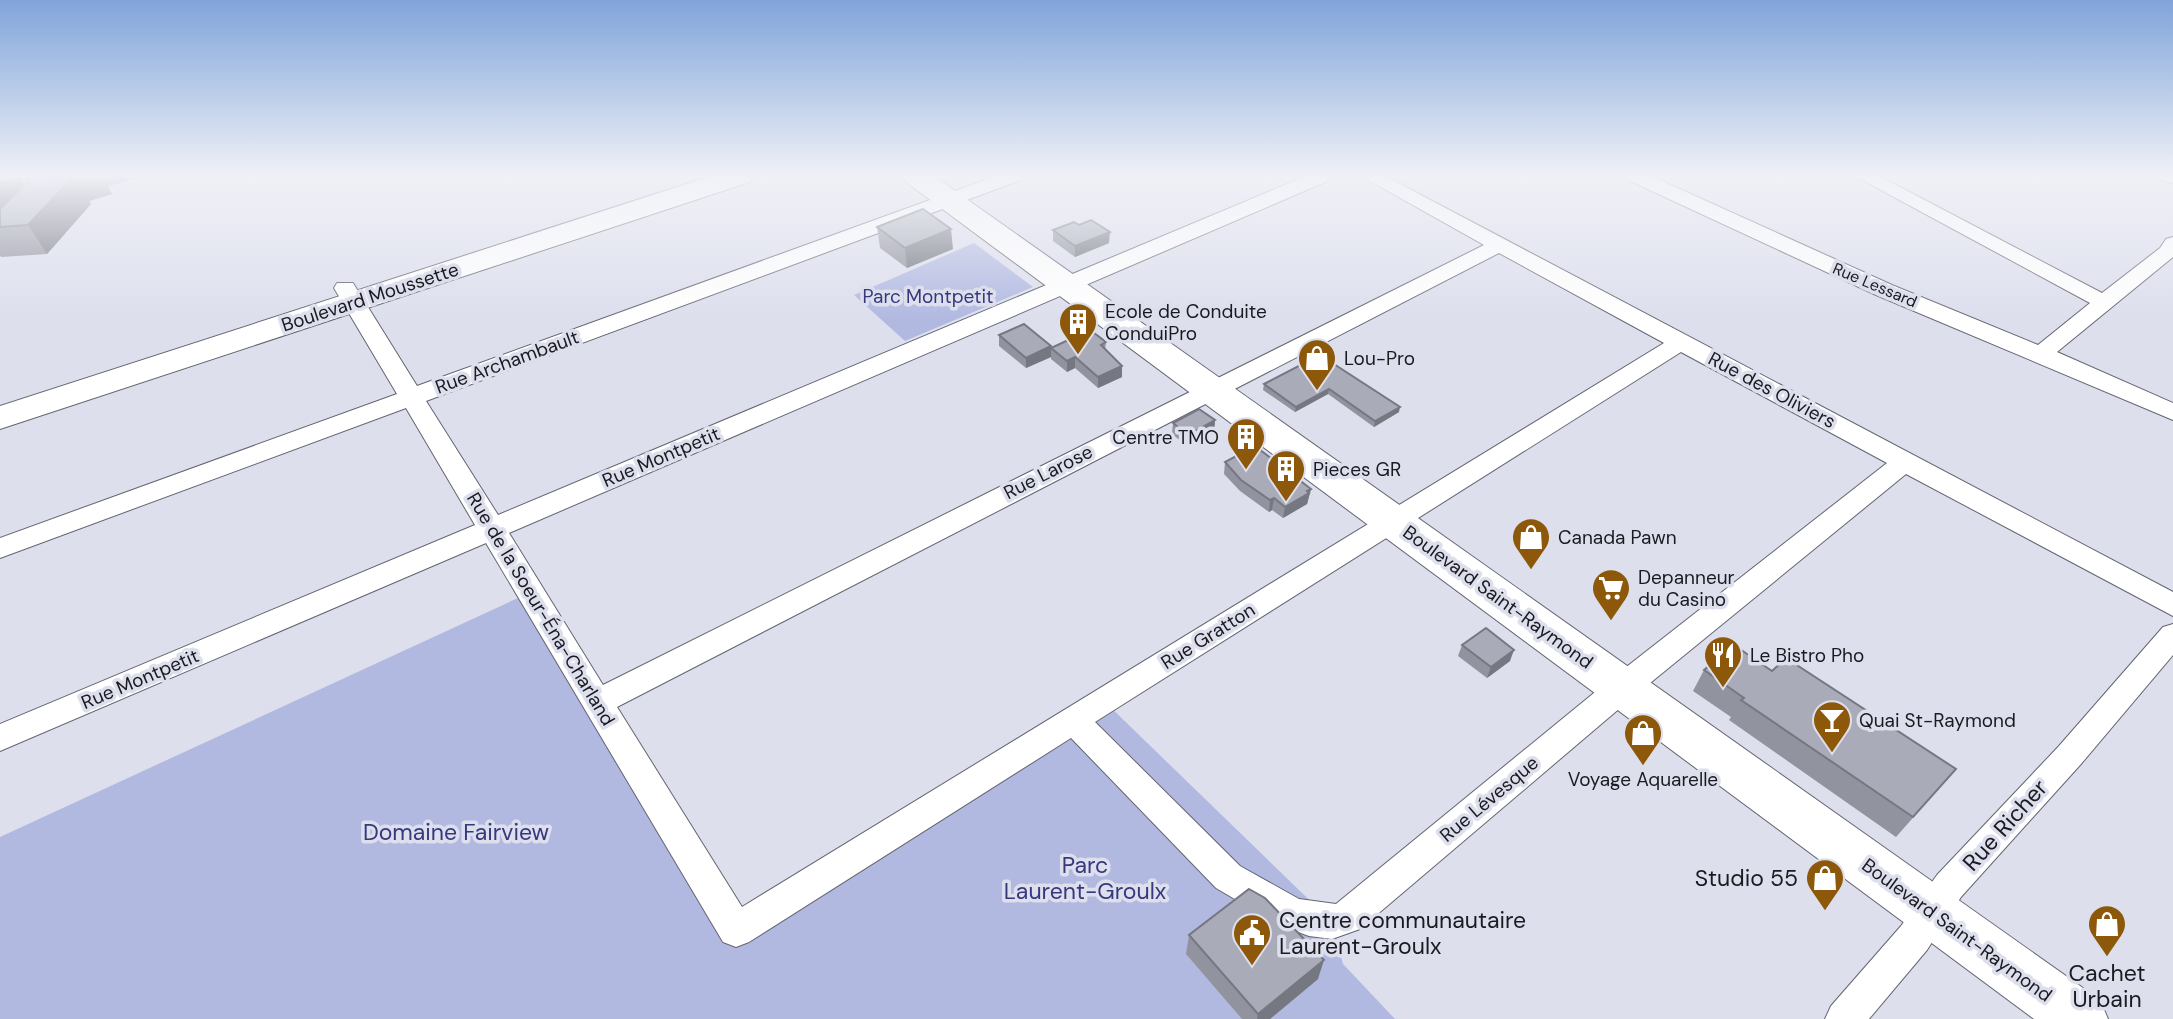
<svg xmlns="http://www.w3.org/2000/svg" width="2173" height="1019" font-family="'DM Sans',sans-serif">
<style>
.green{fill:#b2b9e1}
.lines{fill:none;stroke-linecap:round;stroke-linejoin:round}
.street-casing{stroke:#636571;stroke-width:2}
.secondary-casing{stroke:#636571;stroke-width:2}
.street{fill:#fff;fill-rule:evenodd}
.secondary{fill:#fff;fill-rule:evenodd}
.wall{fill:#91939e;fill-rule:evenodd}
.shaded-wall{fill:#767881}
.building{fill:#a9abb8;stroke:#767881;stroke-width:2}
.labels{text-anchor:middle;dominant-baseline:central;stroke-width:7;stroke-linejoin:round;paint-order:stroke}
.far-street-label{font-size:16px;fill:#1a1b20;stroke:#dddfed}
.park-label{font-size:19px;fill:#37397f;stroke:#dddfed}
.street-label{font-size:19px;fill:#1a1b20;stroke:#dddfed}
.poi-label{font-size:19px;fill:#1a1b20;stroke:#dddfed;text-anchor:start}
.near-street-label{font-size:23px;fill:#1a1b20;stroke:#dddfed}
.near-park-label{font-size:23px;fill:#37397f;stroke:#dddfed}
.near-poi-label{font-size:23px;fill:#1a1b20;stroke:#dddfed;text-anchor:end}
</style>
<rect width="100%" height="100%" fill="#dddfed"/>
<g class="green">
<path d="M974,243L1033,287L905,341L854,295Z"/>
<path d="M531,592L736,930L1104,701L1332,922L1343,964L1395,1019H0V837Z"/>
</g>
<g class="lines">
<defs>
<g id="street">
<path d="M996,176H1023L1021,180L426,401L498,515L1306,176H1332L1330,180L509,533L603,685L1484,245L1361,176H1385L2173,592V616L1906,474L1633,697L1360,929L1332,939L1309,936L1277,924L1216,888L1071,738L749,942L736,947L723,942L486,543L0,751V724L475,525L406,408L0,558V538L397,394L334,288L337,283H353L417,386ZM1499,253L1664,343L742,907L617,707ZM1681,352L1887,463L1611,679L1336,904L1299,899L1240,866L1095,722Z"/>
<path d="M1626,176H1651L1892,285L2038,345L2090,303L1855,176H1879L2102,293L2160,248L2166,239L2173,237V257L2057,352L2173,403V420L1876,295L1628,180Z"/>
<path d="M2158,176H2173V183L2160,180Z"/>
<path d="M2173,624V655L2081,764L1961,897L1927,950L1869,1019H1825L1831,1006L1901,926L1937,875L2059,746L2163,627Z"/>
</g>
<g id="secondary">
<path d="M711,176H754L750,182L0,429V406Z"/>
<path d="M902,176H934L2100,1000L2108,1019H2034L906,182Z"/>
</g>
</defs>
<use href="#street" class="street-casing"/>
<use href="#secondary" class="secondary-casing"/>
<use href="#street" class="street"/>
<use href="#secondary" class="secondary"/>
</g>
<g class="wall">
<path d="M0,176H146L108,186L112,194L89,201L91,204L47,254L1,257L0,255ZM21,179L29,181L25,185Z"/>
<path d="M1079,225L1109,243L1075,257L1053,241V230Z"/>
<path d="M877,227L953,249L907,268L880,248Z"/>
<path d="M999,335L1051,346V357L1026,368L999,346Z"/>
<path d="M1106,342L1105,350L1122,377L1098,388L1075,368L1067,372L1051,359V348Z"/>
<path d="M1320,355L1399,412L1374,427L1328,394L1295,412L1263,390L1264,384Z"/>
<path d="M1215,420L1214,431L1187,446L1172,434L1173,423Z"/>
<path d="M1225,462L1311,489L1307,504L1283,518L1272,510L1269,512L1240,491L1224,474Z"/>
<path d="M1462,645L1510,661L1487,678L1458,656Z"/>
<path d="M1704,670L1772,671L1956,769L1896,837L1729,720L1731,717L1693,691Z"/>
<path d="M1189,935L1318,979L1270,1019H1242L1186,954Z"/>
</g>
<g class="shaded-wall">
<path d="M18,176H19L36,202L0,215V183Z"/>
<path d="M63,176H146L108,186L112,194L89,201L91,204L47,254L28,225Z"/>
<path d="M951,229L953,249L907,268L905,248Z"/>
<path d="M1110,232L1109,243L1075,257V246Z"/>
<path d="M1051,346V357L1026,368V358Z"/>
<path d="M1075,357V368L1067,372V361Z"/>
<path d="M1122,366V377L1098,388V377Z"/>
<path d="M1329,389L1328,394L1295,412L1296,407Z"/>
<path d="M1400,407L1399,412L1374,427L1375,421Z"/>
<path d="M1215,420L1214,431L1187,446L1188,435Z"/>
<path d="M1311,489L1307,504L1283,518L1285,507Z"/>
<path d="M1274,498L1272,510L1269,512L1270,500Z"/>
<path d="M1514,650L1510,661L1487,678L1491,667Z"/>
<path d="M1324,960L1318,979L1270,1019H1257L1258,1014Z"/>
</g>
<g class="building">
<path d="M0,176H18V179L0,183Z"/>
<path d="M33,176L73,177L28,225L0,227V209Z"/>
<path d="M923,209L951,229L905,248L877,227Z"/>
<path d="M1091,220L1110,232L1075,246L1053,230L1074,222L1079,225Z"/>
<path d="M1024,324L1051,346L1026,358L999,335Z"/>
<path d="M1090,330L1106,342L1101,345L1122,366L1098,377L1075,357L1067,361L1051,348Z"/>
<path d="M1320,355L1400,407L1375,421L1329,389L1296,407L1264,384Z"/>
<path d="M1199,409L1215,420L1188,435L1173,423Z"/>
<path d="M1255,446L1311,489L1307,491L1309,493L1285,507L1274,498L1270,500L1241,480L1225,462Z"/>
<path d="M1486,628L1514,650L1491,667L1462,645Z"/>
<path d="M1734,645L1772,671L1786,658L1956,769L1913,817L1741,700L1744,698L1704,670Z"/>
<path d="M1249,889L1265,898L1324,960L1258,1014L1189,935Z"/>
</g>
<linearGradient id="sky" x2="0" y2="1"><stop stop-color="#80a4da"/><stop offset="0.55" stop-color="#f0f1f7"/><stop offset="1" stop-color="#f0f1f7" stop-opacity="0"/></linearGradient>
<rect width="2173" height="319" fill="url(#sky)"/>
<defs>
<symbol id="building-pin" viewBox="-11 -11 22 30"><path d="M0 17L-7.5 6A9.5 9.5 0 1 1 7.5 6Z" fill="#8d5809" stroke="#dddfed"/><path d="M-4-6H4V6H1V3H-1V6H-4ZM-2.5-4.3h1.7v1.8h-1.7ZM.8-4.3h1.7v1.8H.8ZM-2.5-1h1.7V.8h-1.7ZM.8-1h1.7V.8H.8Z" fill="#fff"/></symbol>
<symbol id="shop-pin" viewBox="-11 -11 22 30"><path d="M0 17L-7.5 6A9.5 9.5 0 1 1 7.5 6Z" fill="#8d5809" stroke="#dddfed"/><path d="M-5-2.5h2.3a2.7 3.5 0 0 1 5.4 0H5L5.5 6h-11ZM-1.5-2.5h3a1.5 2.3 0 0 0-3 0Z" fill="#fff"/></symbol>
<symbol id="supermarket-pin" viewBox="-11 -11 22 30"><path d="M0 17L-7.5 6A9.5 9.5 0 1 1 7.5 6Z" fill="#8d5809" stroke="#dddfed"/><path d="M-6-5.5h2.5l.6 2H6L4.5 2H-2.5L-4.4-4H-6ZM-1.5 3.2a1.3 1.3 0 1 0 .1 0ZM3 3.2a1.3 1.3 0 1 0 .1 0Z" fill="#fff"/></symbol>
<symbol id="restaurant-pin" viewBox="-11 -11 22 30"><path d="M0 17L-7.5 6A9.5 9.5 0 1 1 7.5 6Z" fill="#8d5809" stroke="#dddfed"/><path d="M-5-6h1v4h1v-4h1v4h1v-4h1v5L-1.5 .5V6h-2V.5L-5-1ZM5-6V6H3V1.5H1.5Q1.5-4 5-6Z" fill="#fff"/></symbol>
<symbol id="bar-pin" viewBox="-11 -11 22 30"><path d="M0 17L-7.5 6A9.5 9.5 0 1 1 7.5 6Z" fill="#8d5809" stroke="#dddfed"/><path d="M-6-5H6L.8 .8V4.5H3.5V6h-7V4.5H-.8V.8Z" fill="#fff"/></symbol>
<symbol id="civic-pin" viewBox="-11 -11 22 30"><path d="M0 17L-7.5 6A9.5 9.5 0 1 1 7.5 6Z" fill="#8d5809" stroke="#dddfed"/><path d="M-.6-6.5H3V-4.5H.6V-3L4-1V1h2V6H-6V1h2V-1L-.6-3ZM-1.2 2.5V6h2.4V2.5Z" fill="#fff"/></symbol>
</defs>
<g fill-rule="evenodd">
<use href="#building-pin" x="1056" y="300" width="44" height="60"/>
<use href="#shop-pin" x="1295" y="336" width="44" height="60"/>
<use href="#building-pin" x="1224" y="415" width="44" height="60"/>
<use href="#building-pin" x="1264" y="447" width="44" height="60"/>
<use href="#shop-pin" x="1509" y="515" width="44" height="60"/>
<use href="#supermarket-pin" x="1589" y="566" width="44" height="60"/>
<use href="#restaurant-pin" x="1701" y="633" width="44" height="60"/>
<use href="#bar-pin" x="1810" y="698" width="44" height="60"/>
<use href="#shop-pin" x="1621" y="711" width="44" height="60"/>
<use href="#shop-pin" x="1803" y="856" width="44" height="60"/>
<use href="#shop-pin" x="2085" y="902" width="44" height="60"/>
<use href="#civic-pin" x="1230" y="911" width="44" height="60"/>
</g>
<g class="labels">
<g class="far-street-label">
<text transform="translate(1875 285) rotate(23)">Rue Lessard</text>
</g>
<g class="park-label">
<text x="928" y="296">Parc Montpetit</text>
</g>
<g class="street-label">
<text transform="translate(370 297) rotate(-18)">Boulevard Moussette</text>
<text transform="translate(507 362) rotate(-20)">Rue Archambault</text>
<text transform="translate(1772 390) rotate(28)">Rue des Oliviers</text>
<text transform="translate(661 457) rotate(-23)">Rue Montpetit</text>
<text transform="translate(1048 472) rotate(-27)">Rue Larose</text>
<text transform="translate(1498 597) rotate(36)">Boulevard Saint-Raymond</text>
<text transform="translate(541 609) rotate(59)">Rue de la Soeur-Éna-Charland</text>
<text transform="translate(1208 636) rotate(-32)">Rue Gratton</text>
<text transform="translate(140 679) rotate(-23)">Rue Montpetit</text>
<text transform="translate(1489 799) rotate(-40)">Rue Lévesque</text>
<text transform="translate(1957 930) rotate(36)">Boulevard Saint-Raymond</text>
</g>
<g class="poi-label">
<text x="1105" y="311">Ecole de Conduite<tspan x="1105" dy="22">ConduiPro</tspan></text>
<text x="1344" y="358">Lou-Pro</text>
<text x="1219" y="437" text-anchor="end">Centre TMO</text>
<text x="1313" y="469">Pieces GR</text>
<text x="1558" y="537">Canada Pawn</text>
<text x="1638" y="577">Depanneur<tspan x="1638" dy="22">du Casino</tspan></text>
<text x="1750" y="655">Le Bistro Pho</text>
<text x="1859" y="720">Quai St-Raymond</text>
<text x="1643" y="779" text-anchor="middle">Voyage Aquarelle</text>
</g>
<g class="near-street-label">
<text transform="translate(2005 825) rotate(-48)">Rue Richer</text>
</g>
<g class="near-park-label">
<text x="456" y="832">Domaine Fairview</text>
<text x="1085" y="865">Parc<tspan x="1085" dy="26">Laurent-Groulx</tspan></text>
</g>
<g class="near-poi-label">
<text x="1798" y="878">Studio 55</text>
<text x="1279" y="920" text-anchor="start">Centre communautaire<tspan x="1279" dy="26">Laurent-Groulx</tspan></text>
<text x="2107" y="973" text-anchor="middle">Cachet<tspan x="2107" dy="26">Urbain</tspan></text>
</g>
</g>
</svg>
